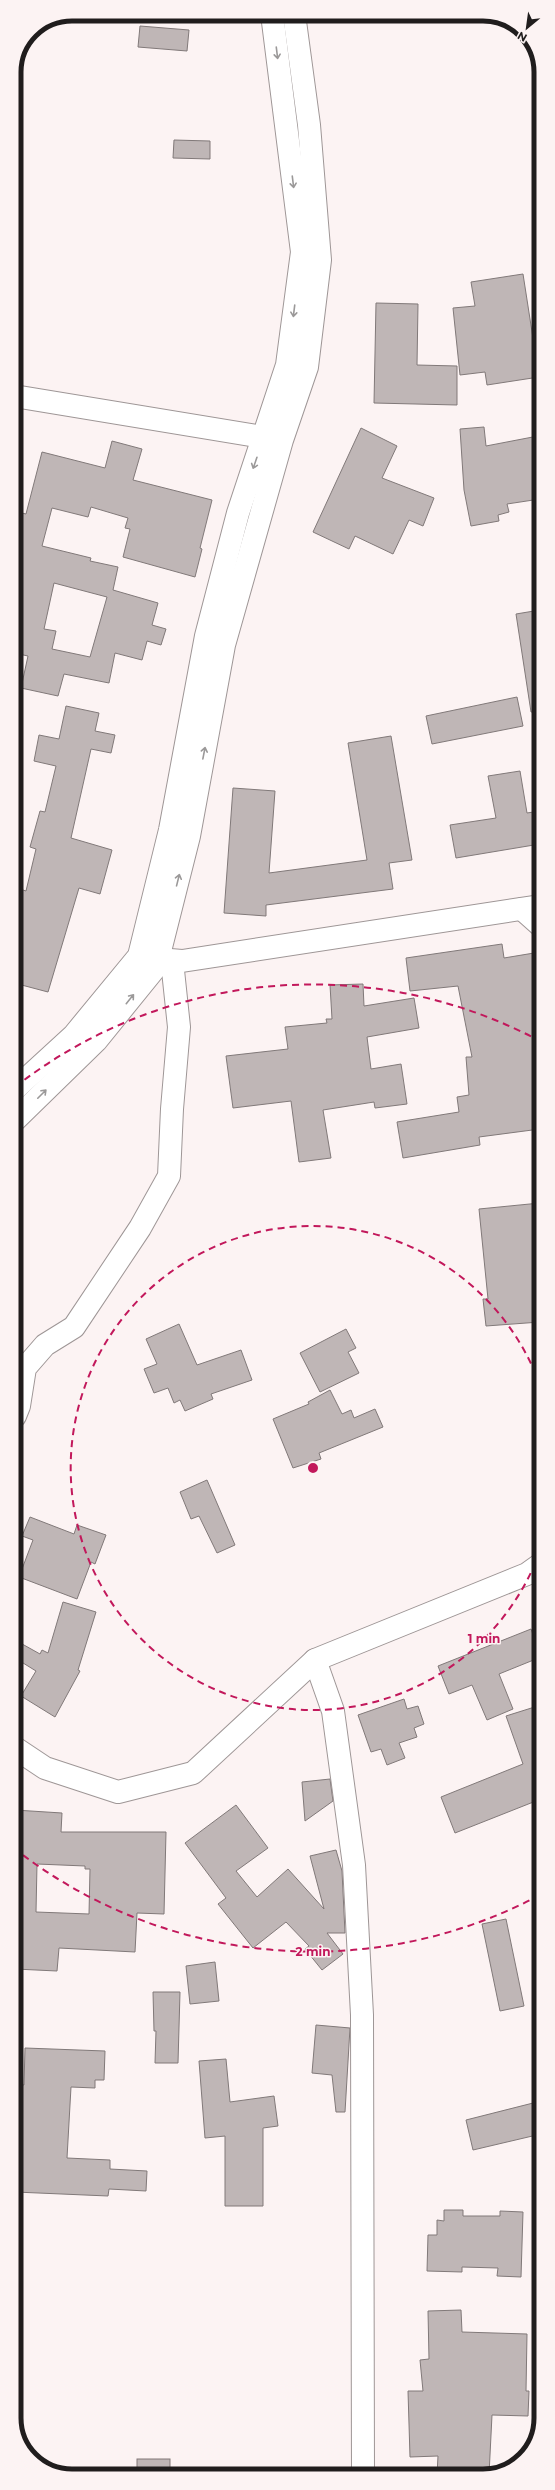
<svg xmlns="http://www.w3.org/2000/svg" width="555" height="2490" font-family="Montserrat,sans-serif">
<style>
.building{fill:#bfb6b6;stroke:#817979;fill-rule:evenodd}
.lines{fill:none;stroke-linecap:round;stroke-linejoin:round}
.street-casing{stroke:#9e9696;stroke-width:24}
.secondary-casing{stroke:#9e9696;stroke-width:24}
.street{stroke:#fff;stroke-width:22}
.secondary{stroke:#fff;stroke-width:22}
.oneway{stroke:#9b9999}
.ring{fill:none;stroke:#c2185b;stroke-width:2;stroke-dasharray:7 5}
.rim{fill:none;stroke:#201d1d;stroke-width:5}
.centre{fill:#c2185b;stroke:#fcf3f3;stroke-width:2}
.ring-label{font-size:12px;text-anchor:middle;font-weight:bold;fill:#c2185b;stroke:#fcf3f3;stroke-width:3;stroke-linejoin:round;paint-order:stroke}
</style>
<rect width="100%" height="100%" fill="#fcf3f3"/>
<g class="building">
<path d="M140,26L189,30L187,51L138,47Z"/>
<path d="M174,140L210,141V159L173,158Z"/>
<path d="M523,274L539,377L487,385L485,372L460,375L453,308L475,306L471,282Z"/>
<path d="M376,303L418,304L417,365L457,366V405L374,403Z"/>
<path d="M484,427L486,446L538,436L540,448V499L507,504L509,512L498,515L499,521L471,526L464,490L460,429Z"/>
<path d="M361,428L397,446L382,478L434,498L423,526L409,520L393,554L355,536L349,549L313,532Z"/>
<path d="M112,441L142,449L133,480L212,500L200,548L202,549L195,577L123,557L130,529L125,528L128,518L91,507L88,517L52,508L42,546L91,558L90,561L118,567L113,590L158,603L152,625L166,629L161,645L147,641L142,660L115,653L109,683L64,674L58,696L21,688L28,656L14,653V511L26,514L42,452L105,468ZM54,583L107,597L90,657L52,649L56,631L44,629Z"/>
<path d="M540,610V712H531L516,614Z"/>
<path d="M517,697L523,726L432,744L426,716Z"/>
<path d="M66,706L99,713L95,731L115,735L111,753L91,749L71,838L112,850L100,894L79,888L48,992L14,983V887L26,891L36,849L30,847L40,811L45,812L56,766L34,761L39,735L59,739Z"/>
<path d="M391,736L412,860L389,863L393,889L266,905V916L224,913L233,788L275,791L269,873L367,860L348,743Z"/>
<path d="M520,771L527,813L540,811V844L456,858L450,825L496,818L488,776Z"/>
<path d="M502,944L504,958L540,952V1129L479,1137L480,1145L403,1158L397,1122L459,1112L457,1097L469,1095L466,1057H472L458,986L410,991L406,958Z"/>
<path d="M363,984L364,1006L414,998L419,1028L367,1037L371,1069L401,1064L407,1104L375,1108L374,1102L323,1110L331,1158L299,1162L291,1101L233,1108L226,1056L288,1049L285,1027L327,1023L326,1019H332L330,985Z"/>
<path d="M540,1203V1322L486,1326L483,1299H488L479,1209Z"/>
<path d="M179,1324L197,1365L241,1350L252,1380L211,1394L213,1399L185,1411L180,1400L174,1403L168,1388L154,1393L144,1369L157,1364L146,1339Z"/>
<path d="M346,1329L356,1348L348,1352L359,1373L320,1392L300,1353Z"/>
<path d="M330,1390L342,1414L351,1410L354,1418L375,1409L383,1427L319,1453L321,1459L293,1468L273,1419L309,1404L308,1402Z"/>
<path d="M207,1480L235,1545L217,1553L199,1516L191,1519L180,1492Z"/>
<path d="M30,1517L74,1534L77,1525L106,1535L95,1564L91,1562L77,1599L19,1577L33,1540L22,1536Z"/>
<path d="M63,1602L96,1612L78,1670L80,1671L55,1717L21,1696L36,1671L15,1658V1640L40,1654L42,1650L48,1653Z"/>
<path d="M531,1629L541,1657L499,1674L513,1709L487,1720L472,1685L449,1694L438,1666Z"/>
<path d="M404,1699L407,1709L418,1706L424,1724L414,1728L417,1737L399,1743L405,1758L387,1765L381,1749L371,1752L358,1715Z"/>
<path d="M541,1705V1799L455,1833L441,1797L523,1764L506,1716Z"/>
<path d="M330,1779L333,1801L305,1821L302,1782Z"/>
<path d="M236,1805L268,1848L236,1871L257,1897L288,1869L324,1909L310,1856L336,1850L342,1871L345,1933H327L343,1954L322,1970L305,1949L309,1946L286,1922L253,1948L218,1904L226,1898L185,1843Z"/>
<path d="M15,1810L62,1813L61,1832H166L164,1914L137,1913L135,1952L59,1948L57,1971L15,1969ZM37,1864L85,1866V1869H90L89,1914L36,1912Z"/>
<path d="M506,1919L524,2006L500,2011L482,1924Z"/>
<path d="M215,1962L219,2001L190,2004L186,1966Z"/>
<path d="M153,1992H180L178,2063H155L156,2031H154Z"/>
<path d="M316,2025L350,2028L345,2112H336L332,2075L312,2073Z"/>
<path d="M25,2048L105,2051L104,2080H95V2088L71,2087L67,2158L110,2160V2169L147,2171L146,2191L109,2189L108,2196L15,2192V2084L24,2085Z"/>
<path d="M226,2059L230,2102L274,2096L278,2126L263,2128V2206H225V2136L205,2138L199,2061Z"/>
<path d="M541,2101V2134L473,2150L466,2120Z"/>
<path d="M444,2210H463V2216H500V2211L523,2212L521,2277L497,2276L498,2268L462,2267V2272L427,2271L428,2235H437V2220L444,2221Z"/>
<path d="M461,2310L462,2332L527,2334L526,2391H529L528,2416L492,2415L489,2475H437L438,2456L410,2457L408,2391H423L420,2360L429,2359L428,2311Z"/>
<rect x="137" y="2459" width="33" height="17"/>
</g>
<g class="lines">
<defs>
<g id="street">
<path d="M14,396L281,440"/>
<path d="M522,909L540,925"/>
<path d="M158,959L182,961L540,906"/>
<path d="M15,1416L19,1406L25,1368L45,1345L74,1327L140,1228L169,1176L172,1109L179,1027L172,961"/>
<path d="M315,1660L333,1711L354,1865L362,2015L363,2475"/>
<path d="M15,1748L45,1768L118,1792L193,1773L315,1660L527,1574L541,1564"/>
</g>
<g id="secondary">
<path d="M14,1090L74,1035L139,956L170,830L206,636L238,513L287,365L302,252L272,14"/>
<path d="M14,1121L96,1041L156,967L158,959L189,836L224,645L282,440L307,367L320,260L309,125L294,14"/>
</g>
</defs>
<use href="#street" class="street-casing"/>
<use href="#secondary" class="secondary-casing"/>
<use href="#street" class="street"/>
<use href="#secondary" class="secondary"/>
</g>
<defs><path id="oneway-shaft" d="M-6 0H5M1.5-3L5.5 0L1.5 3" fill="none" stroke-width="1.6" stroke-linecap="round" stroke-linejoin="round"/></defs>
<g class="oneway">
<use href="#oneway-shaft" transform="translate(277 53) rotate(83)"/>
<use href="#oneway-shaft" transform="translate(293 182) rotate(83)"/>
<use href="#oneway-shaft" transform="translate(294 311) rotate(97)"/>
<use href="#oneway-shaft" transform="translate(255 463) rotate(109)"/>
<use href="#oneway-shaft" transform="translate(204 753) rotate(-79)"/>
<use href="#oneway-shaft" transform="translate(178 880) rotate(-76)"/>
<use href="#oneway-shaft" transform="translate(130 999) rotate(-51)"/>
<use href="#oneway-shaft" transform="translate(42 1094) rotate(-45)"/>
</g>
<g class="ring">
<path d="M540 1551A242 242 0 1 1 540 1385"/>
<path d="M540 1895A484 484 0 0 1 15 1849M15 1087A484 484 0 0 1 540 1041"/>
</g>
<path d="M0 0H555V2490H0ZM72 21H483A51 51 0 0 1 534 72V2418A51 51 0 0 1 483 2469H72A51 51 0 0 1 21 2418V72A51 51 0 0 1 72 21Z" fill="#fcf3f3" fill-rule="evenodd"/>
<path class="rim" d="M72 21H483A51 51 0 0 1 534 72V2418A51 51 0 0 1 483 2469H72A51 51 0 0 1 21 2418V72A51 51 0 0 1 72 21Z"/>
<circle cx="313" cy="1468" r="6" class="centre"/>
<g class="ring-label">
<text x="484" y="1643">1 min</text>
<text x="313" y="1956">2 min</text>
</g>
<g transform="translate(527 28) rotate(209)" stroke="#fcf3f3" stroke-width="3" paint-order="stroke">
<path d="M0-3L7 15L0 10L-7 15Z" fill="#201d1d"/>
<text y="-6" font-size="11" font-weight="bold" text-anchor="middle" fill="#201d1d">N</text>
</g>
</svg>
